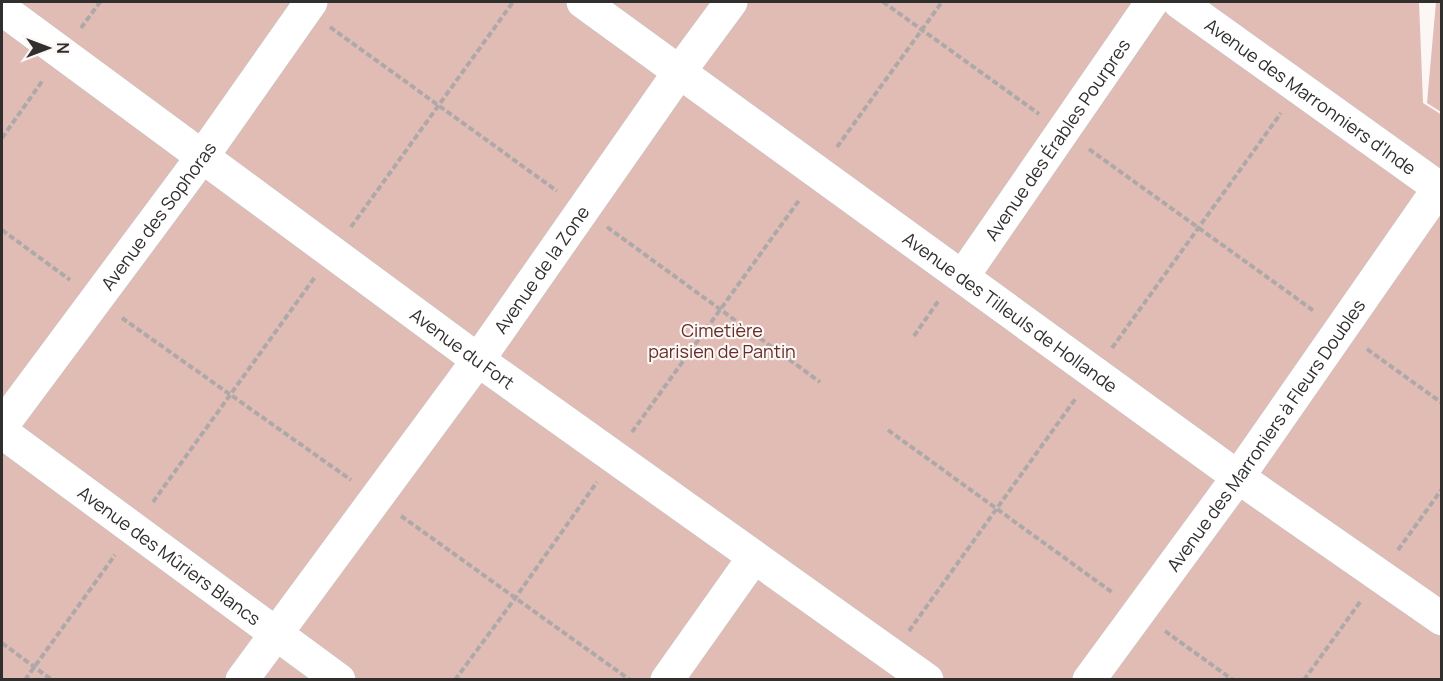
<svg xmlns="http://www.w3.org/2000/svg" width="1443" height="681" font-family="Manrope,sans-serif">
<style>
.green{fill:#e0bcb5}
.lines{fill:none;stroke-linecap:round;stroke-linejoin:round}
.minor-casing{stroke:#c7c2c1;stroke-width:34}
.path{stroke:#aea9a8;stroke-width:4;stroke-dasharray:6 3;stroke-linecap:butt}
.minor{stroke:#fff;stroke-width:33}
.labels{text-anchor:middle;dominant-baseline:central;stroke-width:4.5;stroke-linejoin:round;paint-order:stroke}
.street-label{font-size:18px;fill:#312f2e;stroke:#fcf6f5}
.park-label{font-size:18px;fill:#632e27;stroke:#fcf6f5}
</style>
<rect width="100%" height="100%" fill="#fcf6f5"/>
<g class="green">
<path d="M2,2H1419L1423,103L1442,115L1441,679H2Z"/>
<path d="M1436,2H1442L1441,112L1427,103Z"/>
</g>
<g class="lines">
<defs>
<g id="minor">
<path id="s1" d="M583,2L1238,477L1442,619"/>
<path id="s2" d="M1179,2L1442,190"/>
<path id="s3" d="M2,9L478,360L927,680"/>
<path id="s4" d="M963,276L1152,2"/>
<path id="s5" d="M2,426L202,157L311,2"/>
<path id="s6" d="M2,432L339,680"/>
<path id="s7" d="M242,680L478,360L680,71L731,2"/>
<path d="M667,680L754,557"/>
<path id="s8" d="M1089,680L1238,477L1439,188"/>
</g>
</defs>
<use href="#minor" class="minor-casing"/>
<g class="path">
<path d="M883,2L1039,114"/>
<path d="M330,27L557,191"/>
<path d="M81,28L100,2"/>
<path d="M2,138L43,80"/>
<path d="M837,147L942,2"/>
<path d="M1089,149L1314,311"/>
<path d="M351,227L513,2"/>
<path d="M607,227L820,382"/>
<path d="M2,230L70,280"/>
<path d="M122,318L351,480"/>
<path d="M914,336L939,300"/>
<path d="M1112,348L1281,113"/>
<path d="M1367,349L1442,403"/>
<path d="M888,430L1113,593"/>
<path d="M632,432L800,199"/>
<path d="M153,502L315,277"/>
<path d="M401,516L630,680"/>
<path d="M1398,550L1442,489"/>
<path d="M909,631L1076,398"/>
<path d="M1165,631L1233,680"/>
<path d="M2,643L52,680"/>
<path d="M25,680L115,555"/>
<path d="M455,680L516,597L597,482"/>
<path d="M1304,680L1360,602"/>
</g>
<use href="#minor" class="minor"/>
</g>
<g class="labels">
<g class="street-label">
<text stroke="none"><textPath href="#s2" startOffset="162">Avenue des Marronniers d'Inde</textPath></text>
<text stroke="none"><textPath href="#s4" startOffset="166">Avenue des Érables Pourpres</textPath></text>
<text stroke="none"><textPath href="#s5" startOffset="262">Avenue des Sophoras</textPath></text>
<text stroke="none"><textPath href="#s7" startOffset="508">Avenue de la Zone</textPath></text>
<text stroke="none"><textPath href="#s1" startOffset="528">Avenue des Tilleuls de Hollande</textPath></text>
<text stroke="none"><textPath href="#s3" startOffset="572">Avenue du Fort</textPath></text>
<text stroke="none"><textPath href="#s8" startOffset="302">Avenue des Marroniers à Fleurs Doubles</textPath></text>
<text stroke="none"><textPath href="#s6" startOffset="208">Avenue des Mûriers Blancs</textPath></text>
</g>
<g class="park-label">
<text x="722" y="330">Cimetière<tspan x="722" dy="21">parisien de Pantin</tspan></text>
</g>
</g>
<rect width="1443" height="681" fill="none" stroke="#312f2e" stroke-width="6"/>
<g transform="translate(48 48) rotate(90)" stroke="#fcf6f5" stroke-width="4.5" paint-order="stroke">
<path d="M0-4.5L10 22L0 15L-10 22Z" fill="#312f2e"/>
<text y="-9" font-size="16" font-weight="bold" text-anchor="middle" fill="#312f2e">N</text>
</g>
</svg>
